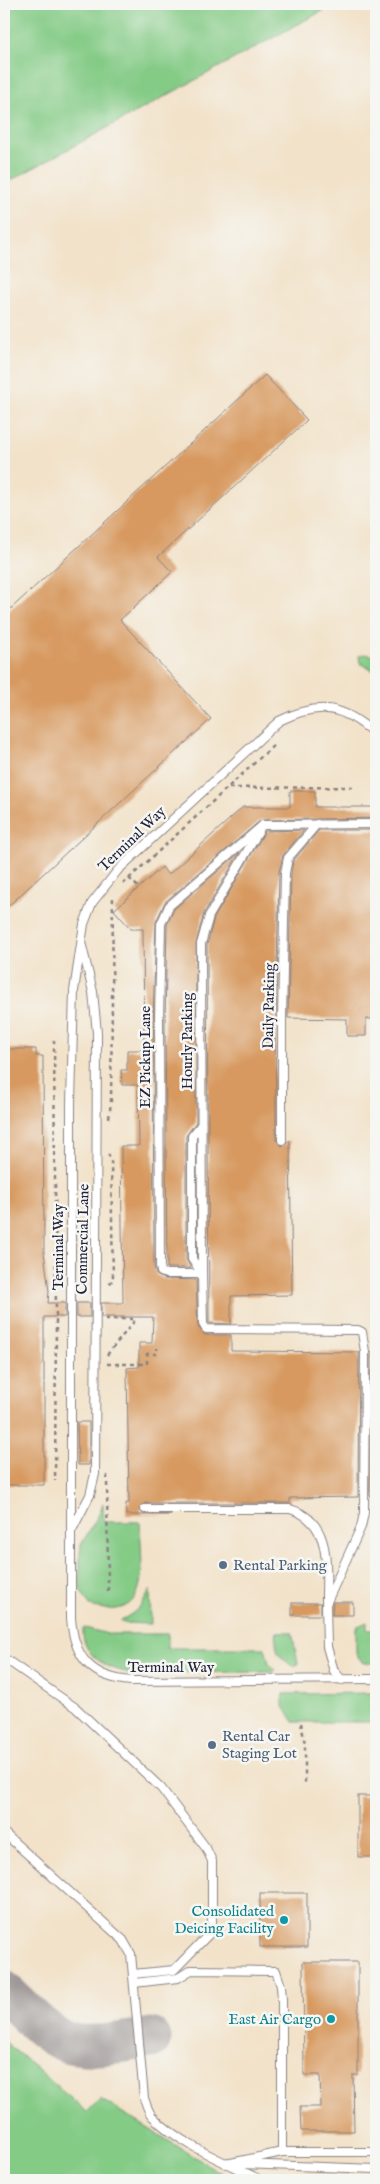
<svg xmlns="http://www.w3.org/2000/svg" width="380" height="2184" font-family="'IM FELL English',serif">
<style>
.green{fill:#84cb86;stroke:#537660}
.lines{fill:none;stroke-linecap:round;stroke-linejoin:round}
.taxiway{stroke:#8a8282;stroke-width:41}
.building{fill:#d7995e}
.lane-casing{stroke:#8a8282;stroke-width:10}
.path{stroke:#8a8282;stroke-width:2.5;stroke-dasharray:4 4;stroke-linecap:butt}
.lane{stroke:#fff;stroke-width:8}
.service-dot{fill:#5c6f8a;stroke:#f6f6f2;stroke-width:2}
.culture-dot{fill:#0f9aa8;stroke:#f6f6f2;stroke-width:2}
.labels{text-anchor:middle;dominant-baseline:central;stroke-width:5;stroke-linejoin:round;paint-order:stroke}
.street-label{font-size:15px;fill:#22223b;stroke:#f6f6f2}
.service-label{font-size:15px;fill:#4e5e75;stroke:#f6f6f2;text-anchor:start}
.culture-label{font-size:15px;fill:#0d838f;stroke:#f6f6f2;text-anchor:end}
</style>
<rect width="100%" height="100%" fill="#f6f6f2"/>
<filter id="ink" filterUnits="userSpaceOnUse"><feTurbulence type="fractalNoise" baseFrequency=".02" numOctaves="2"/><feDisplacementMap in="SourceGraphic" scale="10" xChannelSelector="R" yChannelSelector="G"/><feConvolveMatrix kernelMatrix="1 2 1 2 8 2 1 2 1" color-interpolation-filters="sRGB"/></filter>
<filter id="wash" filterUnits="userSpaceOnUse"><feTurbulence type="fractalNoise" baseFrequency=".0096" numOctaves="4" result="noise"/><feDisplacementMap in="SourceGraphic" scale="20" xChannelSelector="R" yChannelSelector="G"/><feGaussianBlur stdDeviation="1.12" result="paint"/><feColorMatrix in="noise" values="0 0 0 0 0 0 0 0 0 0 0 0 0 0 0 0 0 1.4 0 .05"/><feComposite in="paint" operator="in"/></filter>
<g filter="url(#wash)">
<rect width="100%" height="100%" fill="#f2e2c9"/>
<g class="green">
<path d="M4,4H335L4,184Z"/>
<path d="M366,654L376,657V672L360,663L359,656Z"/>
<path d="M103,1503L104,1522H140C141,1564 154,1624 90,1606L80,1589V1554L81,1545L99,1514Z"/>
<path d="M150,1590L151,1624L123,1623L121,1620C136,1613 143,1605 150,1590Z"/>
<path d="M367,1622V1630H376V1663H363L356,1654V1627Z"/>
<path d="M85,1628L108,1634H168V1648H265L269,1664L275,1670L274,1672L130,1673C108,1669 81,1656 83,1629Z"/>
<path d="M277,1632H292L298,1664L294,1666C278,1658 274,1649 277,1632Z"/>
<path d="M376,1693V1722H294L283,1705V1694Z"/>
<path d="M4,2041L87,2112L100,2099L233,2180H4Z"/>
</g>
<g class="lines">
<path class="taxiway" d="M4,1991C21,2006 47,2038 70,2043C93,2049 128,2041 151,2038"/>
</g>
<g id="blocks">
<g class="building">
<path d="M265,375L307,420L158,557L172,572L120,620L211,719L4,910V615Z"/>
<path d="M290,791H315V807H376V818L261,820L165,902L156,922L153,1019L154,1267L156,1275L164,1279L196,1280L198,1327L205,1335H231V1351L359,1352L358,1497L290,1498V1503H145L139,1509L143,1514L171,1515H126V1503H129L127,1368L139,1367V1343H152L153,1317H101V1303H123L121,1146H139L138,1085H122L121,1070H127V1050H144L143,929H131L114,910L162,867L168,875L243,807H290Z"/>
<path d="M304,830L283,855L279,872L276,1018H275L276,1140L282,1146L290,1140L292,1295L231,1296V1324L209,1323L207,945L214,918L265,831Z"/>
<path d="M319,830H376V1019H366V1036H347V1019L288,1018L291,874L293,861Z"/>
<path d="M240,852L204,913L196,943V1122L186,1136V1259L191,1268H167L165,1019L167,925L174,909Z"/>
<path d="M4,1049H36V1056H43L44,1253L49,1291L48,1303H65V1317H44V1485H4Z"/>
<rect x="77" y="1303" width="13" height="14"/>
<path d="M371,1352H376V1496H370Z"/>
<path d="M77,1422H89V1465H78Z"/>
<path d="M333,1602H353V1615H332Z"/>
<rect x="292" y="1603" width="29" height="12"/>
<rect x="358" y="1796" width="18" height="61"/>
<rect x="260" y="1893" width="47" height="54"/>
<path d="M303,1962H358V2075H353L354,2131H301L300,2107H321L320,2075H304Z"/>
</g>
</g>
</g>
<g filter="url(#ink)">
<use href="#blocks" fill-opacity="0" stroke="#8a8282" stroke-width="1"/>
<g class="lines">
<defs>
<g id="lane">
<path d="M376,735C343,705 319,701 279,721L118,870L92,903L84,924L74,991L71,1102V1618C74,1659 92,1678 132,1681L376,1679"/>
<path d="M263,825L169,906L161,924L159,1019L160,1266L161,1272L166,1274H202L203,1324L206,1329L358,1330L362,1332L365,1352L364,1513L361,1527L326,1604L327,1647L334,1671L342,1680"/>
<path d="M263,825L376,824"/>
<path d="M201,1125L192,1136V1259L202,1274"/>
<path d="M282,1140V1018L285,873L288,858L317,824"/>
<path d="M202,1274L201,944L209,916L259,831"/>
<path d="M145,1509H290C332,1521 326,1565 326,1600"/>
<path d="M72,1530L90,1495L95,1474L97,1033L93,992L82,946"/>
<path d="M4,1658L76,1708L161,1788L206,1848L212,1861V1931L174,1970L133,1974"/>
<path d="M4,1833L123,1940L131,1954L144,2098C146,2104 148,2111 152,2116C182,2146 225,2162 261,2180"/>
<path d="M134,1983L178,1978L191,1970L276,1971L281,1986L282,1999V2152"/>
<path d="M226,2164L282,2152H376"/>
<path d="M238,2164L376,2169"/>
</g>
</defs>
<use href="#lane" class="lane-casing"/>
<g class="path">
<path d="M229,788L354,787"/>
<path d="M129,878L139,888"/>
<path d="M123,884L274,745"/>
<path d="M54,1040L56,1320L55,1481"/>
<path d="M109,1118L111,1102L113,896"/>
<path d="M108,1154L111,1159L113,1280L108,1285"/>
<path d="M105,1319H136"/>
<path d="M107,1355L136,1319"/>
<path d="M107,1364H147V1354H157V1348"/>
<path d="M107,1475L108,1591"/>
<path d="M301,1723L305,1744V1785"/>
</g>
<use href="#lane" class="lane"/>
</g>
</g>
<g class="service-dot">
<circle cx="223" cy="1565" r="5"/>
<circle cx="212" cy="1745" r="5"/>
</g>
<g class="culture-dot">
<circle cx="284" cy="1920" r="5"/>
<circle cx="331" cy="2019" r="5"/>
</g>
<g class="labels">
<g class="street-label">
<text transform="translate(132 839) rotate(-44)">Terminal Way</text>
<text transform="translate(269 1006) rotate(-89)">Daily Parking</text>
<text transform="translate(187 1041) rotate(-90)">Hourly Parking</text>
<text transform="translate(145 1057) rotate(-90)">EZ Pickup Lane</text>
<text transform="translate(83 1239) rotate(-89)">Commercial Lane</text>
<text transform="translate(58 1247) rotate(-90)">Terminal Way</text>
<text x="171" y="1667">Terminal Way</text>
</g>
<g class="service-label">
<text x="233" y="1565">Rental Parking</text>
<text x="222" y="1736">Rental Car<tspan x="222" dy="17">Staging Lot</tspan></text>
</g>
<g class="culture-label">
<text x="274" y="1911">Consolidated<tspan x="274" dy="17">Deicing Facility</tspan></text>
<text x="321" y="2019">East Air Cargo</text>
</g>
</g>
<rect width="380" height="2184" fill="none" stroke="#f6f6f2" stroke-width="20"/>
</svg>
